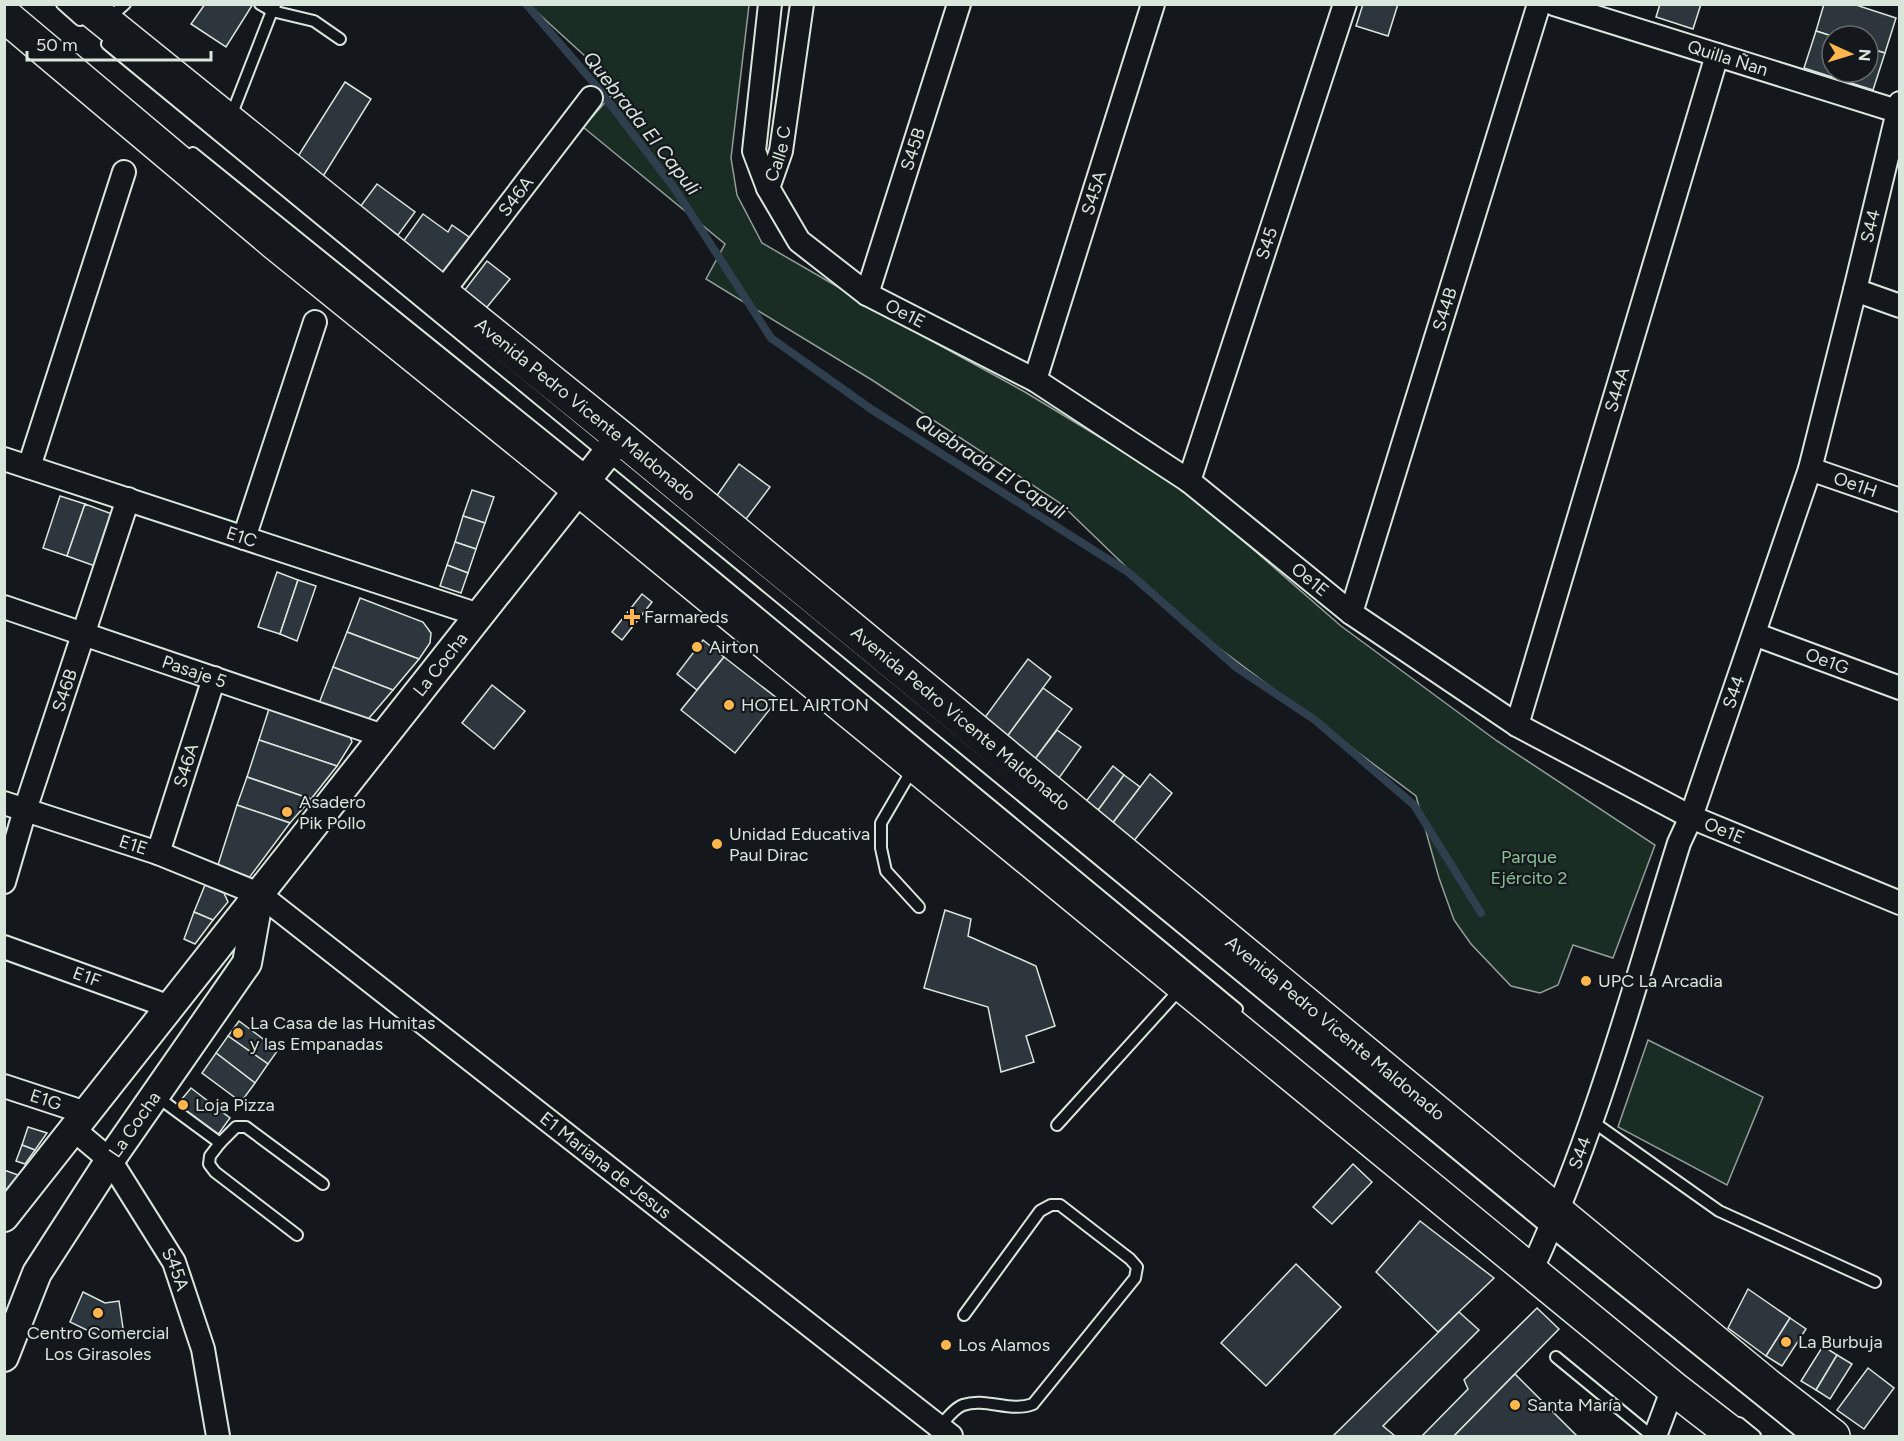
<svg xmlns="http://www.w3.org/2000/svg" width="1904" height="1441" font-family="Figtree,sans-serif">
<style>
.green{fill:#1a2d24;stroke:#939e99;stroke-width:1.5}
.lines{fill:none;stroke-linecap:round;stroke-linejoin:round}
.stream{stroke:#2f3f4d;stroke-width:8}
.building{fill:#2c363c;stroke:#d8e6dc;stroke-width:1.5}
.service-casing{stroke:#d8e6dc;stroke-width:14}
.minor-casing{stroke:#d8e6dc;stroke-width:26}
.tertiary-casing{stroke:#d8e6dc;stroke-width:32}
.primary-casing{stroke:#d8e6dc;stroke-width:36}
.service{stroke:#14181c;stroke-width:10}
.minor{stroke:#14181c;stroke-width:22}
.tertiary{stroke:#14181c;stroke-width:28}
.primary{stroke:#14181c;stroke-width:33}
.poi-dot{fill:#ffb74d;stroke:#14181c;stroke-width:2}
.labels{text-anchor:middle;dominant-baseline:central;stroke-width:4.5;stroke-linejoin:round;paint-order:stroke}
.street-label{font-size:18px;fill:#d8e6dc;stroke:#14181c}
.poi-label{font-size:18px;fill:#d8e6dc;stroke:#14181c;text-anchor:start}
.park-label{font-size:18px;fill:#8ac095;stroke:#14181c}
.water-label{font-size:20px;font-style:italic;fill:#d8e6dc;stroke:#14181c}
</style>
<rect width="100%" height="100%" fill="#14181c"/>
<g class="green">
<path d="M529,5H749L731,158L737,195L762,243L921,335L1025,392L1182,487L1341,626L1497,741L1655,845L1613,958L1573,945L1558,985L1540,993L1511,986L1471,944L1454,920L1439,878L1416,796L1179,618L1060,503L872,380L706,279L725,244L583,127L619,87Z"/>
<path d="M1648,1040L1763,1097L1727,1185L1618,1127Z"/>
</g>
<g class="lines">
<path class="stream" d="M526,4L598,88L675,189L771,338L871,409L1128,572L1237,668L1315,720L1414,805L1481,913"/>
</g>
<g class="building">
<path d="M205,4H253L226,47L191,24Z"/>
<path d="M1363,4H1398L1388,36L1356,26Z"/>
<path d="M1660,4H1701L1693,29L1656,17Z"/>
<path d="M1824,4H1853L1896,18L1885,53L1868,48V36H1832L1816,31Z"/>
<path d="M1816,31L1832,36V72H1868V48L1885,53L1873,90L1804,68Z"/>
<path d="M345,82L371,99L322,178L295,161Z"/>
<path d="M377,184L415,212L398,235L360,207Z"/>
<path d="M423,214L448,232L452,225L476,242L449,280L400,246Z"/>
<path d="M487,261L510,279L483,312L461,295Z"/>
<path d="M739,464L770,487L743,523L713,501Z"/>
<path d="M472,490L494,497L485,523L463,516Z"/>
<path d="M60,496L85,504L67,556L43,548Z"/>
<path d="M85,504L112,514L95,566L67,556Z"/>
<path d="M463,516L485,523L476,549L455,542Z"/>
<path d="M455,542L476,549L468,573L447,565Z"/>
<path d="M447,565L468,573L461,593L440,586Z"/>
<path d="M277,572L298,580L280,634L258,627Z"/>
<path d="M298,580L316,586L297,641L280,634Z"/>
<path d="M642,594L652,602L622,640L612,632Z"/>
<path d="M360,598L423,622L431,633L430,643L419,659L347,632Z"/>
<path d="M347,632L419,659L393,690L333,667Z"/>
<path d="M703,640L724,657L697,690L677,674Z"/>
<path d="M724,657L778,699L735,753L681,710Z"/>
<path d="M1028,659L1051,677L1006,738L983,720Z"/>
<path d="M333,667L393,690L364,724L318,706Z"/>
<path d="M492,685L525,711L494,749L462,723Z"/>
<path d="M1043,688L1072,709L1035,759L1006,738Z"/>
<path d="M269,709L350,736L352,742L337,766L259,740Z"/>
<path d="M1057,730L1081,747L1059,778L1035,759Z"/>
<path d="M259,740L337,766L311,799L247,777Z"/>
<path d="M1113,766L1124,775L1096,813L1084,804Z"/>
<path d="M1150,774L1172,793L1133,842L1111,825Z"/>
<path d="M1124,775L1140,787L1111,825L1096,813Z"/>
<path d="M247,777L311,799L290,823L237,805Z"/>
<path d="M237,805L290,823L249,878L217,868Z"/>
<path d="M205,885L224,893L228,902L213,920L194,912Z"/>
<path d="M945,910L971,919L968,936L1036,966L1055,1026L1026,1036L1034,1062L1001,1072L988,1007L924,988Z"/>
<path d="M194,912L213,920L195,944L184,939Z"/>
<path d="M239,1021L278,1050L268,1064L228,1036Z"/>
<path d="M228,1036L268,1064L255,1083L216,1053Z"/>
<path d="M216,1053L255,1083L241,1102L202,1073Z"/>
<path d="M191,1088L230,1118L217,1136L177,1105Z"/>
<path d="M28,1127L47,1133L35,1150L22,1145Z"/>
<path d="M22,1145L35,1150L25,1164L16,1161Z"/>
<path d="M1353,1164L1372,1182L1332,1224L1313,1207Z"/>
<path d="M4,1170L21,1176L4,1197Z"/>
<path d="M1420,1221L1494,1278L1438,1332L1376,1272Z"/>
<path d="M1296,1264L1341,1307L1266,1386L1221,1343Z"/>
<path d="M1748,1289L1790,1318L1766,1356L1728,1328Z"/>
<path d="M83,1292L105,1303L119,1301L124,1335L103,1338L70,1322Z"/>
<path d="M1537,1308L1559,1329L1454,1436H1422L1468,1389L1464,1380Z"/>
<path d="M1459,1312L1479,1330L1383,1426L1395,1436H1333Z"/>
<path d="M1790,1318L1806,1329L1782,1366L1766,1356Z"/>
<path d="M1823,1346L1837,1355L1816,1390L1801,1381Z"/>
<path d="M1837,1355L1852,1364L1830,1399L1816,1390Z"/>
<path d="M1868,1368L1894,1388L1864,1429L1837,1410Z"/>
<path d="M1515,1374L1577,1436H1454Z"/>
</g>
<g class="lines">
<defs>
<g id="service">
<path d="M62,4L80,20"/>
<path d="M275,5L272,11L314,21L340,39"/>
<path d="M107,20L125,4"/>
<path d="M107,44L1549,1230L1805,1436"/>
<path d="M231,116L272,11L260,4"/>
<path d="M193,153L592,475L1237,1009"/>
<path d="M913,768L881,823V848L886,871L919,907"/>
<path d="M156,1096L220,1143L236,1127H246L323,1184"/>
<path d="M1592,1121L1719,1211L1875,1282"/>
<path d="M1057,1125L1181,988"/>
<path d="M220,1143L210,1156L209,1164L215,1172L297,1235"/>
<path d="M1556,1357L1652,1436"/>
<path d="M1739,1423L1755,1436"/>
<path d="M939,1427C946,1420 954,1408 963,1405C986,1397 1010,1413 1033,1404L1135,1278L1137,1267L1130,1259L1060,1205H1051L1040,1211L964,1315"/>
</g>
<g id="minor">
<path id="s1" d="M770,4L754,151L768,188L799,241L867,294L1035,380L1189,481L1351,613L1517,725L1691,817L1900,903"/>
<path id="s2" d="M1554,4L1900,112"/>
<path id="s3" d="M768,188L781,151L802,4"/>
<path d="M1855,290L1900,306"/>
<path id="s4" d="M441,294L591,98"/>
<path id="s5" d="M867,294L959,4"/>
<path id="s6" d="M1035,380L1153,4"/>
<path id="s7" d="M4,459L479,615"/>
<path d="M29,467L124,172"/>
<path id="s8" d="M1810,469L1900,500"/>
<path id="s9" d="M1189,481L1345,4"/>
<path d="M244,538L315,322"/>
<path id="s10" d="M4,607L383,736"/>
<path id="s11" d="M1351,613L1539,4"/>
<path id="s12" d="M1754,634L1900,688"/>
<path id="s13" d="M1517,725L1717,55"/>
<path id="s14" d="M4,803L158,853L259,894L951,1436"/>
<path id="s15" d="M158,853L214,678"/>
<path id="s16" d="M4,882L25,810L128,499"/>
<path id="s17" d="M4,947L170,1007"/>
<path id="s18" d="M4,1086L86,1113"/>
<path id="s19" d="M73,1129L110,1160L174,1262L203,1349L218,1436"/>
<path id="s20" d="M1531,1271C1595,1134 1634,987 1679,843L1691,817L1810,469L1855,290L1900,103"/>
<path d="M1655,1436L1673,1388"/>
</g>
<g id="tertiary">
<path id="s21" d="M4,1217L620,437"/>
<path id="s22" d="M4,1357L37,1273L110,1160L247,963L259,896"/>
</g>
<g id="primary">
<path id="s23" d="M84,4L620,437L1767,1385L1833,1436"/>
<path d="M4,15L275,243L580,490L1673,1388L1735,1436"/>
</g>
</defs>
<use href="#service" class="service-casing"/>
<use href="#minor" class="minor-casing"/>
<use href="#tertiary" class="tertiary-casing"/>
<use href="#primary" class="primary-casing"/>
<use href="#service" class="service"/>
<use href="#minor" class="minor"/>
<use href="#tertiary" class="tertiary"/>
<use href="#primary" class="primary"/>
</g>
<g class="poi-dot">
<path d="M629 608h6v6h6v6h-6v6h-6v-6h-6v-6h6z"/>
<circle cx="697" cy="647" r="6"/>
<circle cx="729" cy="705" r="6"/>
<circle cx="287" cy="812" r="6"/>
<circle cx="717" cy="844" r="6"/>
<circle cx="1586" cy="981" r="6"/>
<circle cx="238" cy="1033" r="6"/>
<circle cx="183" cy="1105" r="6"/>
<circle cx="98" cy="1313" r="6"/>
<circle cx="1786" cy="1342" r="6"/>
<circle cx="946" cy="1345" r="6"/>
<circle cx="1515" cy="1405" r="6"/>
</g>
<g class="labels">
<g class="street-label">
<text stroke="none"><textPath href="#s2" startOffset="182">Quilla Ñan</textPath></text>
<text stroke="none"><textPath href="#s5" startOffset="152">S45B</textPath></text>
<text stroke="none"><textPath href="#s3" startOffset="36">Calle C</textPath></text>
<text stroke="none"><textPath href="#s6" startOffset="196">S45A</textPath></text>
<text stroke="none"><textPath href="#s4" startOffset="123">S46A</textPath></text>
<text stroke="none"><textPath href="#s20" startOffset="1100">S44</textPath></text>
<text stroke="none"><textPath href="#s9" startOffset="250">S45</textPath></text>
<text stroke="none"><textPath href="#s11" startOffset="318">S44B</textPath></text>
<text stroke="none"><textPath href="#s1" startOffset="378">Oe1E</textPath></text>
<text stroke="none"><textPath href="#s13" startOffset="350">S44A</textPath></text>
<text stroke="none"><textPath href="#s23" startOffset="645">Avenida Pedro Vicente Maldonado</textPath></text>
<text stroke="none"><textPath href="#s8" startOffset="48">Oe1H</textPath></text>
<text stroke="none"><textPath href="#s7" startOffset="250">E1C</textPath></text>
<text stroke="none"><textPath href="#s1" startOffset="864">Oe1E</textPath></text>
<text stroke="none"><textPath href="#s12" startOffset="78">Oe1G</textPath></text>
<text stroke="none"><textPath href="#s21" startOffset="704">La Cocha</textPath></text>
<text stroke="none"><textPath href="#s10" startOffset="201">Pasaje 5</textPath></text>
<text stroke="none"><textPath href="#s16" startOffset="201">S46B</textPath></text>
<text stroke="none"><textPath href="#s20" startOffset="614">S44</textPath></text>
<text stroke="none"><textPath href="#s23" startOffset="1131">Avenida Pedro Vicente Maldonado</textPath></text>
<text stroke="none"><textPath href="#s15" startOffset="92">S46A</textPath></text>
<text stroke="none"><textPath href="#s1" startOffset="1350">Oe1E</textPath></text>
<text stroke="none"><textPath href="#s14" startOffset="136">E1E</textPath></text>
<text stroke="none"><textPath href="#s17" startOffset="88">E1F</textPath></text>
<text stroke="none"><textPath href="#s23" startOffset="1617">Avenida Pedro Vicente Maldonado</textPath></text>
<text stroke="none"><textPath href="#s18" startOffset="44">E1G</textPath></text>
<text stroke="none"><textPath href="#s22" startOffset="268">La Cocha</textPath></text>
<text stroke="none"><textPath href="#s20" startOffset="128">S44</textPath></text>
<text stroke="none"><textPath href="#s14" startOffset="711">E1 Mariana de Jesus</textPath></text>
<text stroke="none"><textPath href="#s19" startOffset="176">S45A</textPath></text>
</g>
<g class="poi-label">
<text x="644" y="617">Farmareds</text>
<text x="709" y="647">Airton</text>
<text x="741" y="705">HOTEL AIRTON</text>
<text x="299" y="802">Asadero<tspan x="299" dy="21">Pik Pollo</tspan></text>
<text x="729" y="834">Unidad Educativa<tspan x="729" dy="21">Paul Dirac</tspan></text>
<text x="1598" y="981">UPC La Arcadia</text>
<text x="250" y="1023">La Casa de las Humitas<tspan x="250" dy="21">y las Empanadas</tspan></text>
<text x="195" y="1105">Loja Pizza</text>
<text x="98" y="1333" text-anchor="middle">Centro Comercial<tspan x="98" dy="21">Los Girasoles</tspan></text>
<text x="1798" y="1342">La Burbuja</text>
<text x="958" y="1345">Los Alamos</text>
<text x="1527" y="1405">Santa María</text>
</g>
<g class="park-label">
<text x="1529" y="857">Parque<tspan x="1529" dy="21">Ejército 2</tspan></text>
</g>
<g class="water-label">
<text transform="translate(642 123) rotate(52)">Quebrada El Capuli</text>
<text transform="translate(991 466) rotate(33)">Quebrada El Capuli</text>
</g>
</g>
<rect width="1904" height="1441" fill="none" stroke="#d8e6dc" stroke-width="12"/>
<g transform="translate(1850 54) rotate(94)"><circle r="28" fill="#14181c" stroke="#626a69" stroke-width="1.5"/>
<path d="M0-4.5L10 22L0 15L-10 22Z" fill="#ffb74d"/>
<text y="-9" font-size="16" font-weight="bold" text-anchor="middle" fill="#d8e6dc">N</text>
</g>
<path d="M27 51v9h184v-9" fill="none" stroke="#d8e6dc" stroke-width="3"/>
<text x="36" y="51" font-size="18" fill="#d8e6dc" stroke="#14181c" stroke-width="4.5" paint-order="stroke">50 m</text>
</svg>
